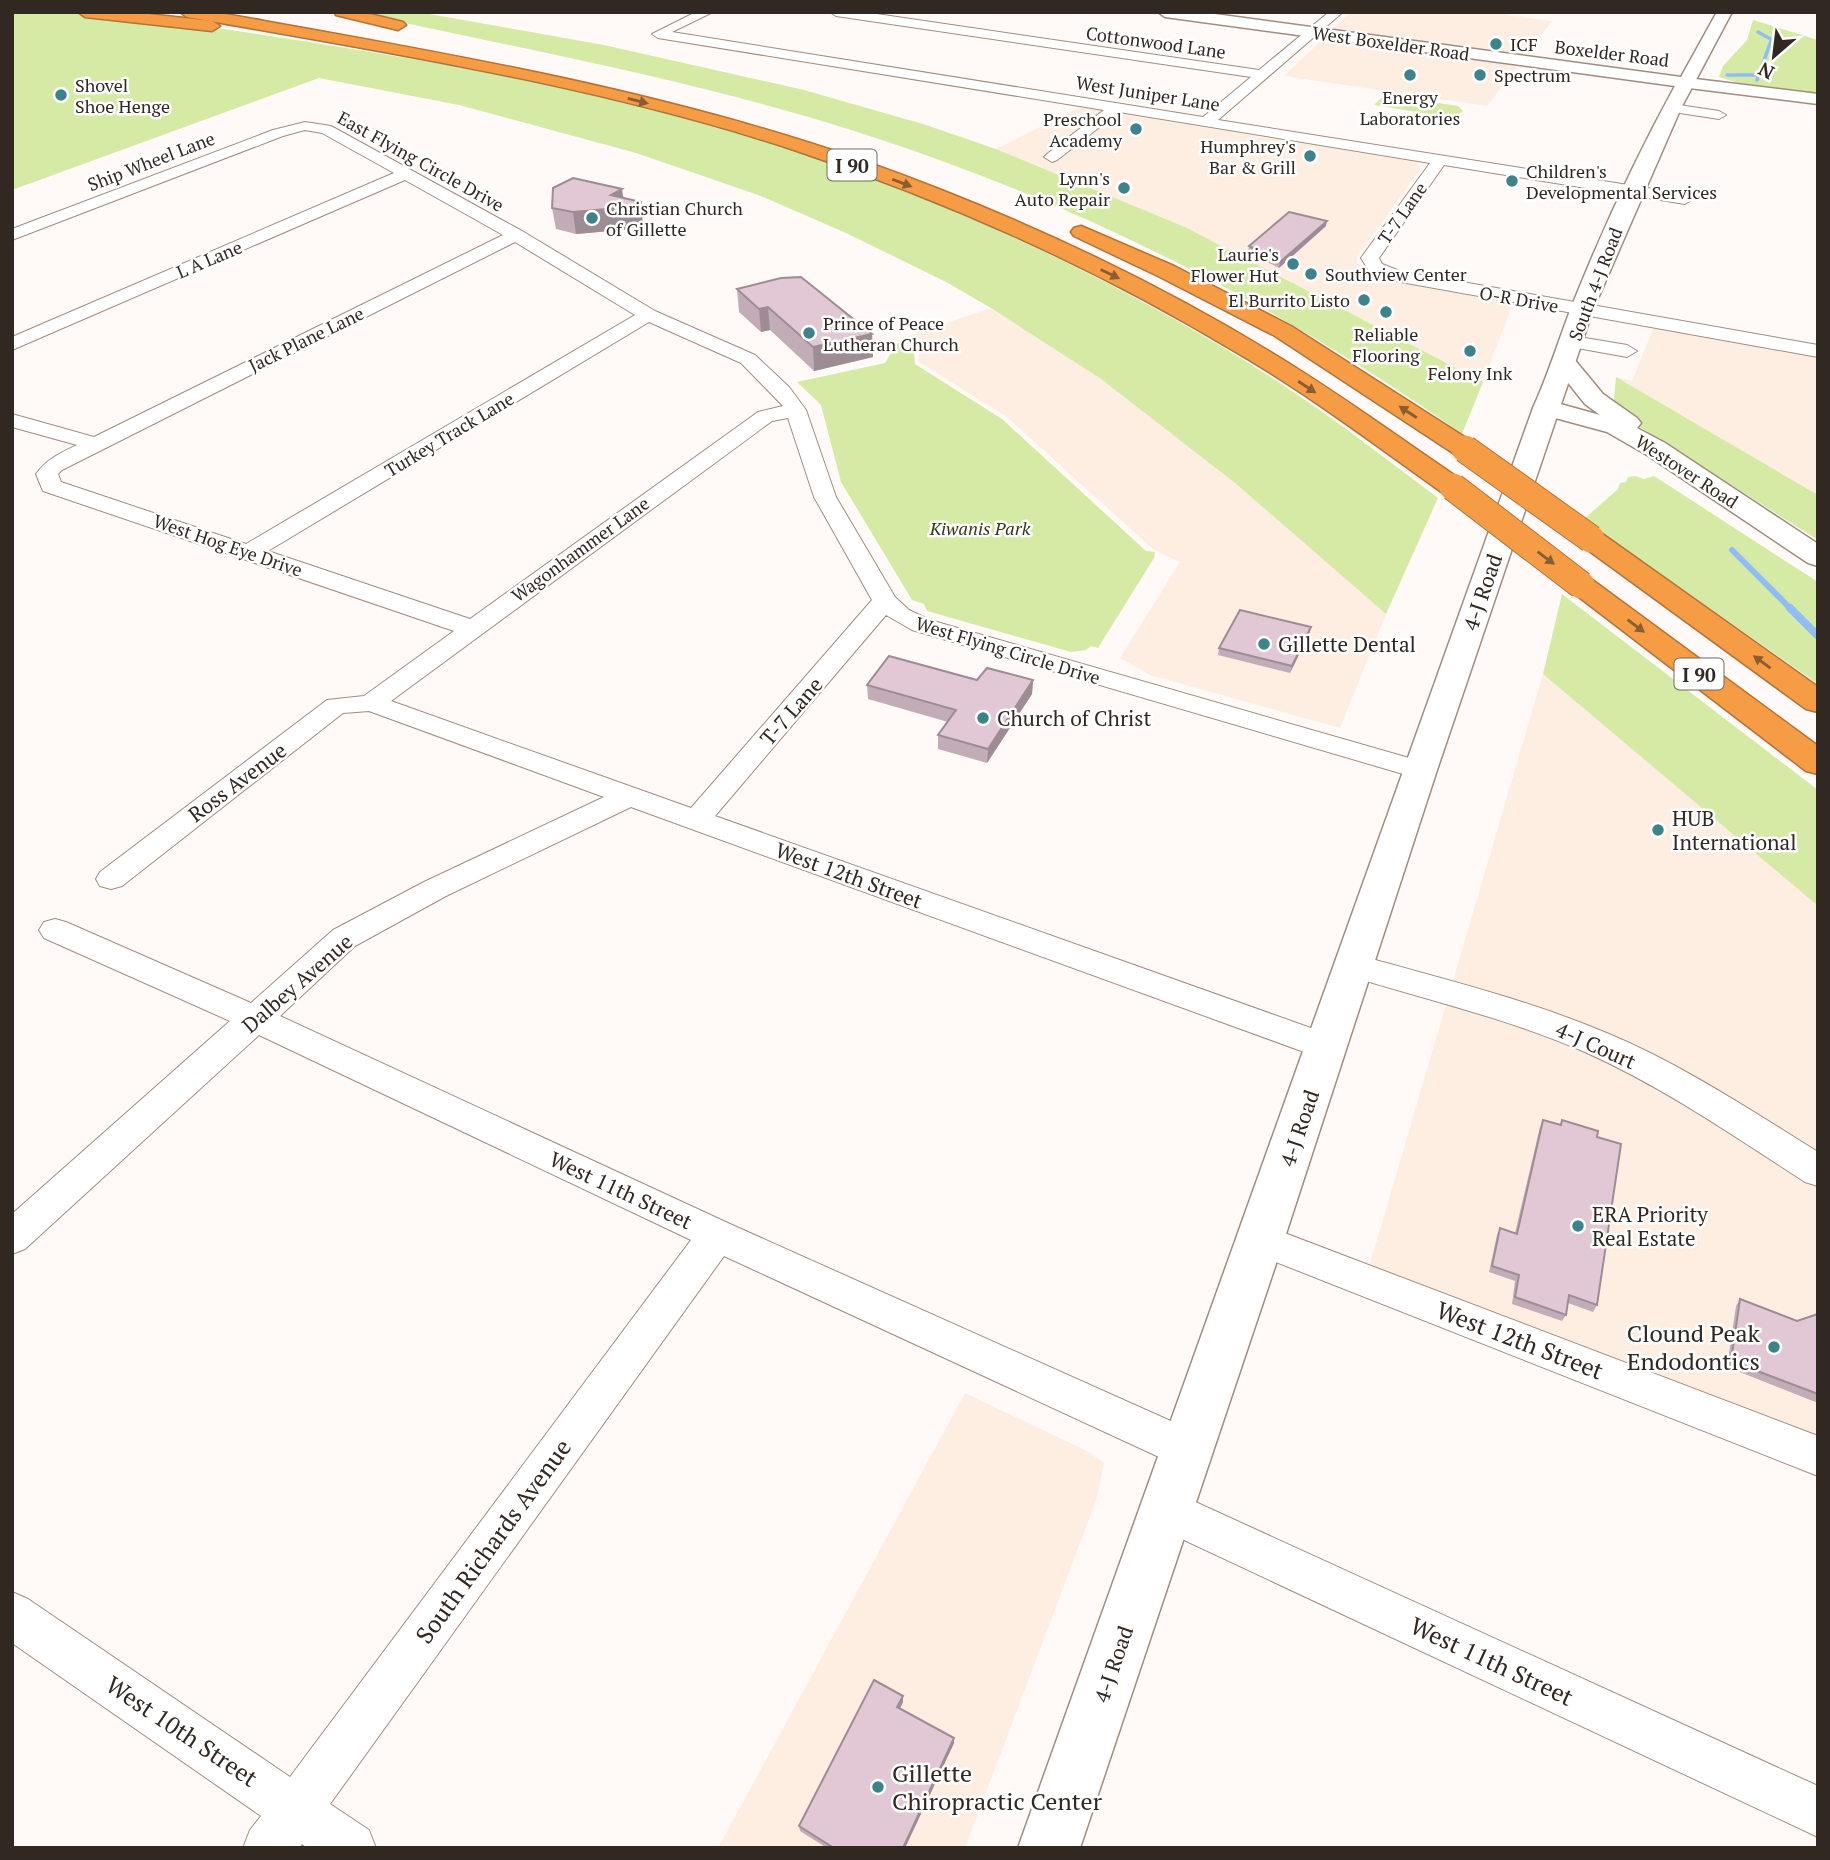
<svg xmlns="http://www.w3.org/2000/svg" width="1830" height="1860" font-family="'PT Serif',serif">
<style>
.commercial{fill:#fdeee1}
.green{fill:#d5eaa5}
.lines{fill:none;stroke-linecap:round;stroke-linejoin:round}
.stream-far2{stroke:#90bdf7;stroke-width:3.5}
.stream-far1{stroke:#90bdf7;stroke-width:6}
.stream{stroke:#90bdf7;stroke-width:8}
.minor-casing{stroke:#a28c7e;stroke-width:2}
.tertiary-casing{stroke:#a28c7e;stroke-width:3}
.secondary-casing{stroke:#a28c7e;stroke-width:3}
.motorway-casing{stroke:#b17339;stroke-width:3}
.minor{fill:#fff;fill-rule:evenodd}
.tertiary{fill:#fff;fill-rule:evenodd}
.secondary{fill:#fff;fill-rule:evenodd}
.motorway{fill:#f69c45;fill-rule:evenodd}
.motorway-bridge-casing{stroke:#b17339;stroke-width:29;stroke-linecap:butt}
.motorway-bridge{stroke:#f69c45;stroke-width:27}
.wall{fill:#c2acb7}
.shaded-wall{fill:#9e8c95}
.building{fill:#e2c8d5;stroke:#9e8c95;stroke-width:2}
.oneway{fill:#8a5c32}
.poi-dot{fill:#3c838b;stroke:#fff;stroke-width:2.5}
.labels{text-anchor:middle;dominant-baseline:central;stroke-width:5;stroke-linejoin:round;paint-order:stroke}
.far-street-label{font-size:18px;fill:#312822;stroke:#fff}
.far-poi-label{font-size:18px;fill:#312822;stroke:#fff;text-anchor:start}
.far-park-label{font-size:18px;font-style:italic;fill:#313b15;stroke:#fff}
.shield{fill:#fff;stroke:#6f6864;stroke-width:2}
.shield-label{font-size:19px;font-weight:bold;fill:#312822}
.street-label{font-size:21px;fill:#312822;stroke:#fff}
.poi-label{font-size:21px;fill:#312822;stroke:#fff;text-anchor:start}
.near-poi-label{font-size:24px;fill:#312822;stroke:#fff;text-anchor:end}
.near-street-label{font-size:24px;fill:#312822;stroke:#fff}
</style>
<rect width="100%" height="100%" fill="#fffaf7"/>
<g class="commercial">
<path d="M1351,12H1485L1553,21L1523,55L1332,29Z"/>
<path d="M1323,39L1518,66L1487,106L1284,76Z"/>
<path d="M1080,107L1416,162L1420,167L1419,171L1357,257V263L1372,275L1385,279L1513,304L1483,382L1185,227L996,149Z"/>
<path d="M991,308L1101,379L1235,483L1386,614L1340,728L1150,675L1120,658L1180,562L1154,550L1007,417L919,362V349L897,340Z"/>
<path d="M1658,317L1818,345V495L1616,377L1632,381Z"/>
<path d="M1543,674L1818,906V1439L1369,1267Z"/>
<path d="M965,1393L1087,1451L1104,1463L1096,1501L965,1848H718Z"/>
</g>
<g class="green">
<path d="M12,12C130,12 248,32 364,51C490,72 617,94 740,132C939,195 1149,291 1321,411C1361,439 1399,469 1438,498L1386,614L1235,483L1101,379L991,308L946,282L846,233L761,196L636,153L459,105L319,78L12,190Z"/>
<path d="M354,12H418L604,45L804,90L923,124L996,149L1185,227L1483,382L1462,434C1264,293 1038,184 805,116C657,73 504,45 354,12Z"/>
<path d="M1753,20L1818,40V93L1749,86L1719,77L1723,66L1747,40Z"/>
<path d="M1392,96L1458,106L1463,111L1453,118L1374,105L1381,98Z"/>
<path d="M897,343L914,351L915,364L1002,419L1146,551L1155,552L1154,558L1098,648L1091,646L1086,650L1071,652L927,611L924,604L912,600L841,482L821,405L797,382L885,363Z"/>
<path d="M1616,377L1818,495V540L1613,410Z"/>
<path d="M1635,476L1644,479L1654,476L1818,582V684L1583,520L1618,489L1620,483L1626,482L1628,477Z"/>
<path d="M1562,594L1818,790V906L1543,674Z"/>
</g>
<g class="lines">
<g class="stream-far2">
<path d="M1758,32L1783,46"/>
<path d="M1727,75H1758"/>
<path d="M1757,80L1771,41"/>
</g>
<path class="stream-far1" d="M1732,550L1792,610"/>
<path class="stream" d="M1790,608L1818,636"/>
<defs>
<g id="minor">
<path d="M696,12H713L672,32L1203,117L1251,77L836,16L830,12H863L1259,70L1329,12H1343L1218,120L1685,194L1693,199L1685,204L1444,165L1379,258L1382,264L1400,271L1818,345V357L1395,281L1369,271L1361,258L1430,163L1119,112L1057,160L1052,162L1044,157L1047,154L1104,110L658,38L652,34Z"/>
<path d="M1672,104L1719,111L1726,115L1719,119L1667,111L1665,108Z"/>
<path d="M305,122L331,126L522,231L655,311L755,355L789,387L806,410L836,497L895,597L909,610L930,620L1430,764L1434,770L1430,776L1420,779L1410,776L912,630L886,615L715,816L1339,1038L1344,1047L1339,1056L1327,1060L1315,1056L631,807L446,896L355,946L280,1016L730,1224L1202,1435L1208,1449L1202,1463L1187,1469L1172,1463L724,1256L330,1804L369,1830L376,1848H307L302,1844L299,1848H243L250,1830L261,1816L12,1643V1592L28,1599L290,1777L691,1240L259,1035L25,1249L12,1254V1214L230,1021L44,938L39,930L44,922L55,919L66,922L251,1003L333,930L424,882L604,797L369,711L343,713L122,886L111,889L100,886L96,879L100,872L327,700L364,696L454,631L43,491L36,474C47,459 60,453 77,445L12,427V414L94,437L503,235L405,180L12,350V337L394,173L322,133L305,130L283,136L12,240V229L273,130ZM515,242L635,315L246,544L61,482L58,474L62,470ZM649,322L741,363L783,406L758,412L470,619L268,551ZM788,418L814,497L872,600L691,808L391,701L772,421Z"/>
<path d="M1573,336L1627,345L1637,351L1627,357L1566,346L1563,342Z"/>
<path d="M1354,954C1439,978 1527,999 1609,1034C1683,1065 1750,1110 1818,1152V1186L1805,1182C1734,1136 1663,1087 1585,1052C1507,1018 1424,999 1343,974L1338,966L1343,958Z"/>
<path d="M1261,1224L1818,1436V1476L1248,1251L1242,1240L1248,1229Z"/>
<path d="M1167,1489L1818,1786V1837L1152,1525L1145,1510L1152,1495Z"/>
</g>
<g id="tertiary">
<path d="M1687,78L1818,94V104L1681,87L1679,83L1681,79Z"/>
<path d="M1565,357L1574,359L1603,394L1637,418L1641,423L1637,428L1665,443L1818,544V566L1808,563L1647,455L1607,432L1537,413L1533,408L1537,403L1546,400L1600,415L1585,404L1553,364L1556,359Z"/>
</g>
<path id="secondary" d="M1158,12H1200L1681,77L1717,12H1732L1681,108L1593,310L1437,770L1284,1240L1080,1848H1018L1533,408C1548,375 1558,342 1571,308C1601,233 1636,157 1675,86L1165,17Z"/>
<g id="motorway">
<path d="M78,12H129L212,21L220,26L212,31L85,17Z"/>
<path d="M180,12H214C432,51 651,87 861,160C1005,211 1147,276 1277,356C1341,395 1401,439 1463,481L1467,487L1463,493L1453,495L1443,493C1374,444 1307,393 1234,351C1096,268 947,201 794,150C597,85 390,53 187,17Z"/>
<path d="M334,12H362L403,22L406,25L398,30L336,15Z"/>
<path d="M1081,226L1174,266L1291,326L1474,443L1478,449L1474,455L1465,457L1456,455L1275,336L1158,276L1074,236L1071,232L1074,228Z"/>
<path d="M1591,530L1601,533L1818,687V712L1806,709L1581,545L1577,539L1581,533Z"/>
<path d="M1581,576L1591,579L1818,746V774L1806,771L1571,591L1566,585L1571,579Z"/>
</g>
</defs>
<use href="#minor" class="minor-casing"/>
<use href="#tertiary" class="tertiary-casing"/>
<use href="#secondary" class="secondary-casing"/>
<use href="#motorway" class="motorway-casing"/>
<use href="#minor" class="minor"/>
<use href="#tertiary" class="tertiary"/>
<use href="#secondary" class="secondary"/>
<use href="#motorway" class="motorway"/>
<defs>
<g id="motorway-bridge">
<path d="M1465,449L1591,539"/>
<path d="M1453,487L1581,585"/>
</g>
</defs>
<use href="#motorway-bridge" class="motorway-bridge-casing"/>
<use href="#motorway-bridge" class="motorway-bridge"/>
</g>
<g class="wall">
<path d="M623,198L641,202L643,228L576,234L556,229L552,208Z"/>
<path d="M1326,226L1279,268L1248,252L1249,246Z"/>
<path d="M737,289L872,334L873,357L814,371L770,330L761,332L739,312Z"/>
<path d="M1311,627L1309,634L1290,673L1218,655L1219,648Z"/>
<path d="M977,680H1033L1032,694L987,763L938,749V735L948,722L868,699L867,685Z"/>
<path d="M1543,1120L1560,1125L1562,1120L1597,1137V1305L1593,1312L1568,1303L1566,1315L1562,1321L1512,1304L1515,1281L1489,1272L1497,1235L1500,1228L1515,1233L1540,1127Z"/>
<path d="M1740,1299L1797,1321L1818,1314V1403L1727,1367L1736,1306Z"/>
<path d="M903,1702L900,1708L954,1743L905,1848H827L800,1831L799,1826Z"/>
</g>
<g class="shaded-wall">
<path d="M622,189L625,208L641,202L643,228L576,234L573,212Z"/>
<path d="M1327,221L1326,226L1279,268L1280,262Z"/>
<path d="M768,307L770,330L761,332L759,309Z"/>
<path d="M872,334L873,357L814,371L813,347Z"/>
<path d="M1311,627L1309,634L1290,673L1292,666Z"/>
<path d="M1033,680L1032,694L987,763L988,749Z"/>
<path d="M903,1696V1702L898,1712L897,1707Z"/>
<path d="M954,1738V1743L905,1848H903Z"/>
</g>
<g class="building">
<path d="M573,178L622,189L611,195L641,202V206L573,212L552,208L553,188Z"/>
<path d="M1289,212L1327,221L1280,262L1249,246Z"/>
<path d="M801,277L872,334L813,347L768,307L759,309L737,289L781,278Z"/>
<path d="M1240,610L1311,627L1292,666L1219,648Z"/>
<path d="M889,656L977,680L987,668L1033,680L988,749L938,735L956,710L867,685Z"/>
<path d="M1543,1120L1561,1125L1562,1120L1598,1131L1597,1137L1621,1144L1597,1305L1569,1295L1566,1315L1515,1297L1519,1275L1492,1266L1500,1228L1517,1234Z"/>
<path d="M1740,1299L1797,1321L1818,1314V1394L1731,1361Z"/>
<path d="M874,1680L903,1696L897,1707L954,1738L903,1848H834L799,1826Z"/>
</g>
<defs><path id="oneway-solid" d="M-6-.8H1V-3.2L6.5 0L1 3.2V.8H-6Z" transform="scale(1.75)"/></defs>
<g class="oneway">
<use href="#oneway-solid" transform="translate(638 101) rotate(14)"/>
<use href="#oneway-solid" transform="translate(902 183) rotate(21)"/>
<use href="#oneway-solid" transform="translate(1110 274) rotate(26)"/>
<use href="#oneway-solid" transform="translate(1307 387) rotate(33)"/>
<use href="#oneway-solid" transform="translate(1408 412) rotate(-147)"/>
<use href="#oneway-solid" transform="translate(1546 558) rotate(37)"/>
<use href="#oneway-solid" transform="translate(1636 626) rotate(37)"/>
<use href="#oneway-solid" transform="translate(1762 662) rotate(-144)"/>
</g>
<g class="poi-dot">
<circle cx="1496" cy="44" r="7"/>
<circle cx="1410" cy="75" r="7"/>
<circle cx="1480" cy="75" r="7"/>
<circle cx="61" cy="95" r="7"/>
<circle cx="1136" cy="129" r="7"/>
<circle cx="1310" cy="156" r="7"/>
<circle cx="1512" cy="181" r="7"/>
<circle cx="1124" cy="188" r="7"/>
<circle cx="592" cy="218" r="7"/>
<circle cx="1293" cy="264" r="7"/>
<circle cx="1311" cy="274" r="7"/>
<circle cx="1364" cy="300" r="7"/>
<circle cx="1386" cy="312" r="7"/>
<circle cx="809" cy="333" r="7"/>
<circle cx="1470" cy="351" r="7"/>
<circle cx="1264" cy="644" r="7"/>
<circle cx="983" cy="718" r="7"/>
<circle cx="1658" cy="830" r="7"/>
<circle cx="1578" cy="1226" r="7"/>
<circle cx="1774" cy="1347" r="7"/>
<circle cx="878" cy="1787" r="7"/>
</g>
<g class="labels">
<g class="far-street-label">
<text transform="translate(1156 42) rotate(8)">Cottonwood Lane</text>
<text transform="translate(1391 43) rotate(8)">West Boxelder Road</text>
<text transform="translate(1612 53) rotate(7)">Boxelder Road</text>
<text transform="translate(1148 93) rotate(9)">West Juniper Lane</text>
<text transform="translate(151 161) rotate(-21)">Ship Wheel Lane</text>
<text transform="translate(421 161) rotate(29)">East Flying Circle Drive</text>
<text transform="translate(1402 213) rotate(-55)">T-7 Lane</text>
<text transform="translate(209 259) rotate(-23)">L A Lane</text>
<text transform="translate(1595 284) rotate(-69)">South 4-J Road</text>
<text transform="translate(1519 299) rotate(10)">O-R Drive</text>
<text transform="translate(306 339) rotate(-26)">Jack Plane Lane</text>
<text transform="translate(449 434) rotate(-31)">Turkey Track Lane</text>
<text transform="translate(1687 471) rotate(33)">Westover Road</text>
<text transform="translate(228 545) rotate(19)">West Hog Eye Drive</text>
<text transform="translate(580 549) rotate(-36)">Wagonhammer Lane</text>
<text transform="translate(1008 650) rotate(17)">West Flying Circle Drive</text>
</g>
<g class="far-poi-label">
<text x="1510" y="44">ICF</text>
<text x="1494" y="75">Spectrum</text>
<text x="75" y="85">Shovel<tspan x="75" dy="21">Shoe Henge</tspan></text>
<text x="1410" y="97" text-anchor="middle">Energy<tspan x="1410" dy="21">Laboratories</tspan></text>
<text x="1122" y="119" text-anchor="end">Preschool<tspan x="1122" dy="21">Academy</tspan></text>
<text x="1296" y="146" text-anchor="end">Humphrey's<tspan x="1296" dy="21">Bar &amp; Grill</tspan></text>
<text x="1526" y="171">Children's<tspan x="1526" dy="21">Developmental Services</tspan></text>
<text x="1110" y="178" text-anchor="end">Lynn's<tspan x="1110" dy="21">Auto Repair</tspan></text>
<text x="606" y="208">Christian Church<tspan x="606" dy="21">of Gillette</tspan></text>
<text x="1279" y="254" text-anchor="end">Laurie's<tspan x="1279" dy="21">Flower Hut</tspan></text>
<text x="1325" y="274">Southview Center</text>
<text x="1350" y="300" text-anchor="end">El Burrito Listo</text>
<text x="823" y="323">Prince of Peace<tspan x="823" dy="21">Lutheran Church</tspan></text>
<text x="1386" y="334" text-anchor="middle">Reliable<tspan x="1386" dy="21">Flooring</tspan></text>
<text x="1470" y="373" text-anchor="middle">Felony Ink</text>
</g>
<g class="far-park-label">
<text x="980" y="528">Kiwanis Park</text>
</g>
<g class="shield">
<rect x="827.5" y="149.5" width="49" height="31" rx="5"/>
<rect x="1674.5" y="658.5" width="49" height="31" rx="5"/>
</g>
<g class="shield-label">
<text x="852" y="165">I 90</text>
<text x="1699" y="674">I 90</text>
</g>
<g class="street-label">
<text transform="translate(1482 592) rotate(-71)">4-J Road</text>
<text transform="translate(791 711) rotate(-49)">T-7 Lane</text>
<text transform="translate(237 782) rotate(-37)">Ross Avenue</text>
<text transform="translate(849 875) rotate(20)">West 12th Street</text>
<text transform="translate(297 983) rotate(-41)">Dalbey Avenue</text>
<text transform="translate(1596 1045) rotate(24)">4-J Court</text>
<text transform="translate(1299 1128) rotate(-71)">4-J Road</text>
<text transform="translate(621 1190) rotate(25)">West 11th Street</text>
<text transform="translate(1113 1664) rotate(-71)">4-J Road</text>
</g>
<g class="poi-label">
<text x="1278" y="644">Gillette Dental</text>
<text x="997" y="718">Church of Christ</text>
<text x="1672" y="818">HUB<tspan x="1672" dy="24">International</tspan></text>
<text x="1592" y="1214">ERA Priority<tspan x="1592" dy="24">Real Estate</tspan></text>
</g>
<g class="near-poi-label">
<text x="1760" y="1333">Clound Peak<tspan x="1760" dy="28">Endodontics</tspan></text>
<text x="892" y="1773" text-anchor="start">Gillette<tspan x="892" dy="28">Chiropractic Center</tspan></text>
</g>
<g class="near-street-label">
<text transform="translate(1520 1340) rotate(21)">West 12th Street</text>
<text transform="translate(493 1541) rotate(-54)">South Richards Avenue</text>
<text transform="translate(1492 1661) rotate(25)">West 11th Street</text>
<text transform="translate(182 1731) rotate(34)">West 10th Street</text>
</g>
</g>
<rect width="1830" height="1860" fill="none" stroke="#312822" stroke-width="28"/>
<g transform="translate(1774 56) rotate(208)" stroke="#ffffff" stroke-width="5" paint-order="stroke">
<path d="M0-5L12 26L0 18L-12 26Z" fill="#312822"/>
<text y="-10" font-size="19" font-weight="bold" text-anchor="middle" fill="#312822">N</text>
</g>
</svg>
